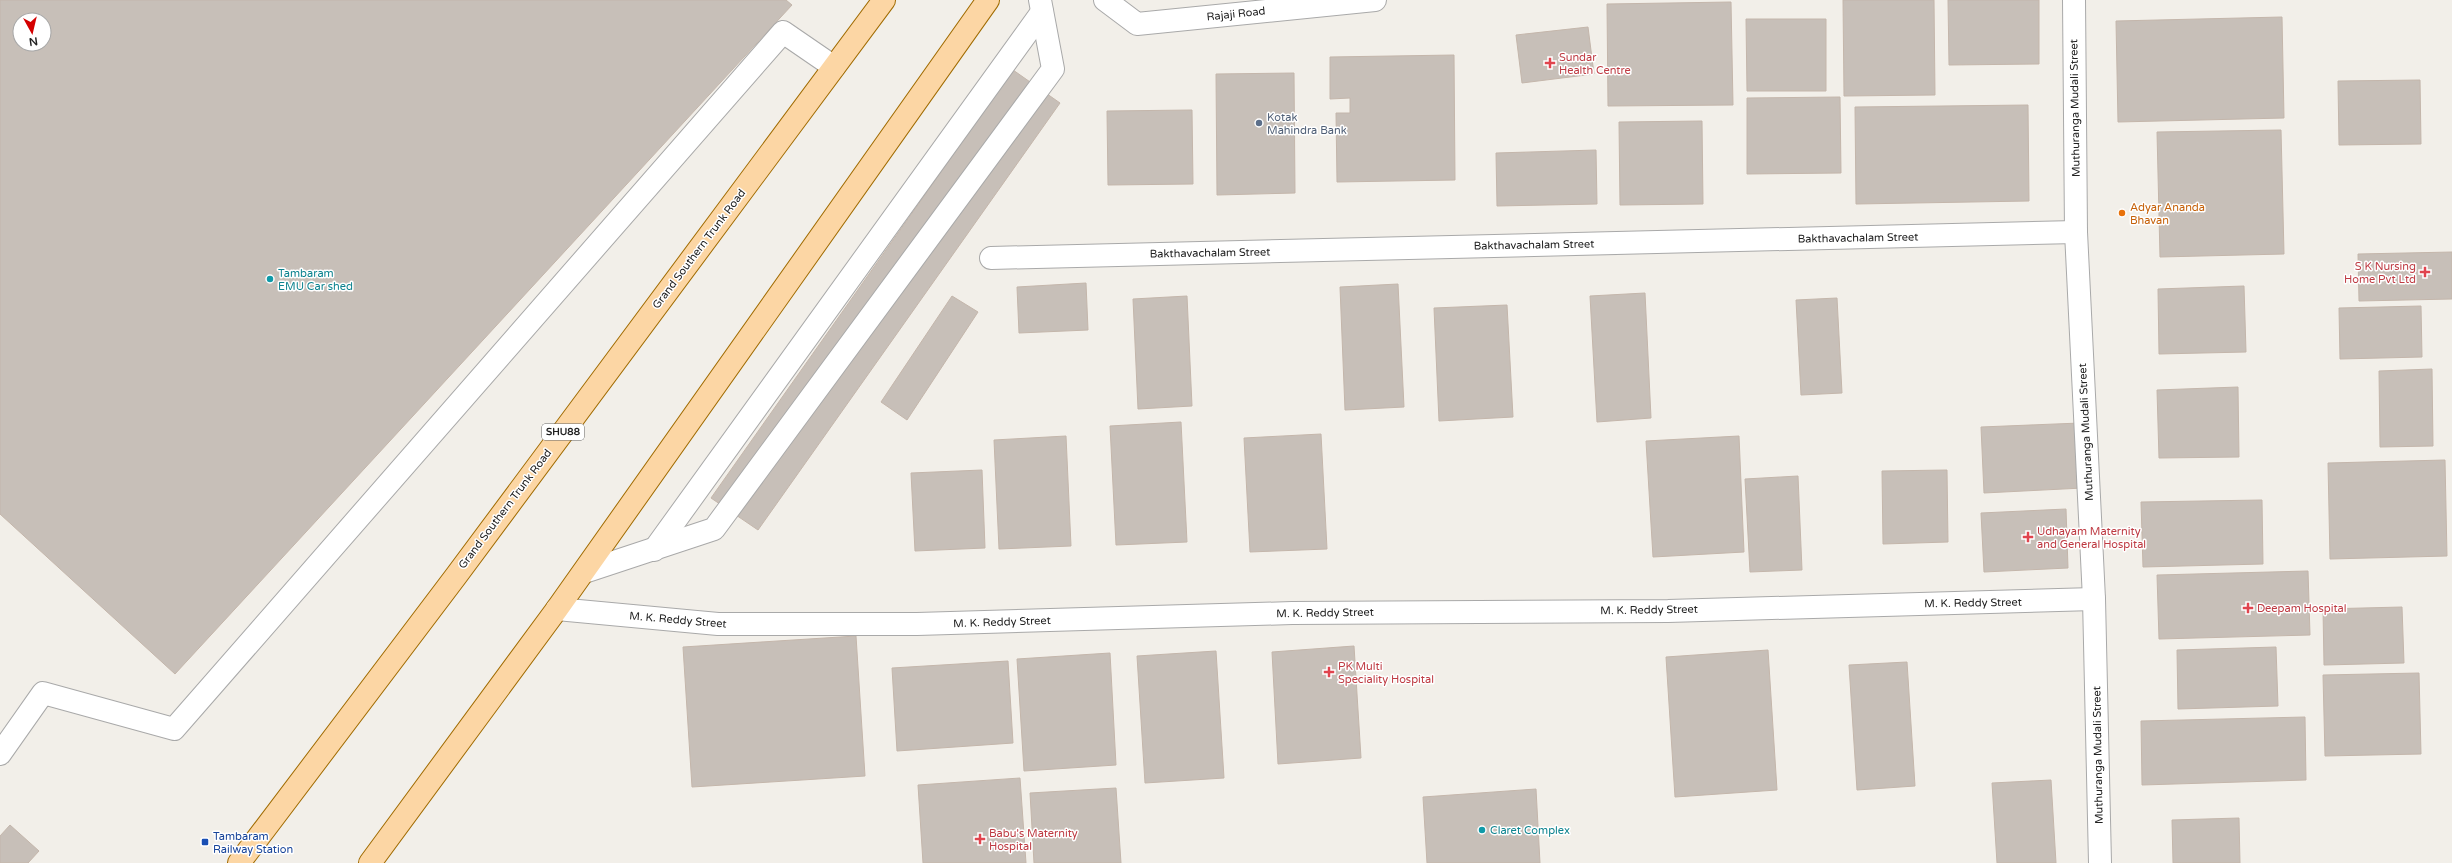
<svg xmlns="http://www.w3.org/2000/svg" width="2452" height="863" font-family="'Varela Round',sans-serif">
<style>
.building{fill:#c7bfb8;stroke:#c4b6ab;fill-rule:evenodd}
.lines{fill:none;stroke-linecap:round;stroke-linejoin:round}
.minor-casing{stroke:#a9a9a9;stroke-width:24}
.major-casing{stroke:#a06b00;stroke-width:24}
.minor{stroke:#fff;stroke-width:22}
.major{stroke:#fcd6a4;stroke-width:22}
.health-dot{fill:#e0444e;stroke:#fff;stroke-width:1.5}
.service-dot{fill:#5c6f8a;stroke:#fff;stroke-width:1.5}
.food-dot{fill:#e8710a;stroke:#fff;stroke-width:1.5}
.culture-dot{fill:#0f9aa8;stroke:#fff;stroke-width:1.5}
.transit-dot{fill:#1a4fb4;stroke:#fff;stroke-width:1.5}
.labels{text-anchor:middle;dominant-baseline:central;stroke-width:3;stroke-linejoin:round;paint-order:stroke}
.shield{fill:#fff;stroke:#646464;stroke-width:1}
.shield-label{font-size:10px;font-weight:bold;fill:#222}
.street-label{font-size:11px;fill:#222;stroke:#fff}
.health-label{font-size:11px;fill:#be3a42;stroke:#fff;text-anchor:start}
.service-label{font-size:11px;fill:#4e5e75;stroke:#fff;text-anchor:start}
.food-label{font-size:11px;fill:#c56008;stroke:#fff;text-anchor:start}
.culture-label{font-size:11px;fill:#0d838f;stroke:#fff;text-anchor:start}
.transit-label{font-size:11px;fill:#164399;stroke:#fff;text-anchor:start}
</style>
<rect width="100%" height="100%" fill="#f2efe9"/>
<g class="building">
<path d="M0,0H786L792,5L175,674L0,514ZM20,20H44V44H20Z"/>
<path d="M1843,0H1934L1935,95L1844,96Z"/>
<path d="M1948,0H2039V64L1949,65Z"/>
<path d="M1731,2L1733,105L1608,106L1607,4Z"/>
<path d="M2282,17L2284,118L2118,122L2116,21Z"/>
<path d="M1746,19H1826V91H1747Z"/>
<path d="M1588,27L1594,74L1522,83L1516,35Z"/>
<path d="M1454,55L1455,180L1337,182L1336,113H1350V98L1330,99V57Z"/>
<path d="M1013,70L1060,103L758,530L711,498Z"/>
<path d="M1294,73L1295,193L1217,195L1216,74Z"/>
<path d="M2420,80L2421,144L2339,145L2338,81Z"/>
<path d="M1840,97L1841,173L1747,174V98Z"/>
<path d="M2028,105L2029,201L1856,204L1855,107Z"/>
<path d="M1192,110L1193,184L1108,185L1107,111Z"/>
<path d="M1702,121L1703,204L1620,205L1619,122Z"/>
<path d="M2281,130L2284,254L2160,257L2157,132Z"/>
<path d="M1596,150L1597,204L1497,206L1496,153Z"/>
<path d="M2452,252V299L2359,301L2358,254Z"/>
<path d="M1086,283L1088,330L1019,333L1017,287Z"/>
<path d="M1398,284L1404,407L1345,410L1340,287Z"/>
<path d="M2244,286L2246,352L2159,354L2158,289Z"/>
<path d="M1645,293L1651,418L1597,422L1590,296Z"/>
<path d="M952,296L978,312L907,420L881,402Z"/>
<path d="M1187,296L1192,406L1138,409L1133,299Z"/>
<path d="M1837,298L1842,393L1801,395L1796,300Z"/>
<path d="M1507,305L1513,417L1439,421L1434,308Z"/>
<path d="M2421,306L2422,357L2340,359L2339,308Z"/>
<path d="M2432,369L2433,446L2380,447L2379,371Z"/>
<path d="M2238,387L2239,457L2159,458L2157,390Z"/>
<path d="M1181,422L1187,542L1116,545L1110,426Z"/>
<path d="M2080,423L2083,488L1984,493L1981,427Z"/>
<path d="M1321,434L1327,549L1250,552L1244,438Z"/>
<path d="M1066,436L1071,546L999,549L994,440Z"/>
<path d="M1739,436L1744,552L1653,557L1646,441Z"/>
<path d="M2445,460L2447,556L2330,559L2328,463Z"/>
<path d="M982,470L985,548L915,551L911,473Z"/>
<path d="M1947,470L1948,542L1883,544L1882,471Z"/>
<path d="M1798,476L1802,570L1750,572L1745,479Z"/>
<path d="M2262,500L2263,564L2143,567L2141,502Z"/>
<path d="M2066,509L2068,568L1984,572L1981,513Z"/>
<path d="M2308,571L2310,635L2159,639L2157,575Z"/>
<path d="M2402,607L2404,663L2324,665L2323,609Z"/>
<path d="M856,636L865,776L692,787L683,647Z"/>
<path d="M1354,646L1361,758L1278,764L1272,652Z"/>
<path d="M2276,647L2278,706L2178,709L2177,650Z"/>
<path d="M1768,650L1777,790L1675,797L1666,657Z"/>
<path d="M1216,651L1224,778L1145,783L1137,656Z"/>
<path d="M1110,653L1116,765L1024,771L1017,659Z"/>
<path d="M1008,661L1013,743L897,751L892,668Z"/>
<path d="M1907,662L1915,786L1857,790L1849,665Z"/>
<path d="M2419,673L2421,754L2325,756L2323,675Z"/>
<path d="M2305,717L2306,780L2142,785L2141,721Z"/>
<path d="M1020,778L1026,863H923L918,785Z"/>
<path d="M2051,780L2056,863H1997L1992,783Z"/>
<path d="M1116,788L1121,863H1034L1030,793Z"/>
<path d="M1536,789L1540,863H1427L1423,797Z"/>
<path d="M2239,818L2240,863H2173L2172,820Z"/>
<path d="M10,825L39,851L28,863H0V836Z"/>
</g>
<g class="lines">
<defs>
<g id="minor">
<path d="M1105,0L1137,24L1375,0"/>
<path d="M2074,0L2076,232L2094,599L2100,863"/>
<path d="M991,258L2076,232"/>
<path d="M654,550L1042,12"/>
<path d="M584,572L714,529L1053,69L1040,0"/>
<path d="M557,609L718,624H917L1292,613L1668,611L2094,599"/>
<path d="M0,754L43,693L174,729L783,32L834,67"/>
</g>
<g id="major">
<path d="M239,863L456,576L884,0"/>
<path d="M370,863L557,609L988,0"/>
</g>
</defs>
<use href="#minor" class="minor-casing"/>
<use href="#major" class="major-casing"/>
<use href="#minor" class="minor"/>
<use href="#major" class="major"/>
</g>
<g class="health-dot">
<path d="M1548 57h4v4h4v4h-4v4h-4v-4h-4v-4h4z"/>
<path d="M2423 266h4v4h4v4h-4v4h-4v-4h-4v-4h4z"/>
<path d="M2026 531h4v4h4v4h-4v4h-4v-4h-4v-4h4z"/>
<path d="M2246 602h4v4h4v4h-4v4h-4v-4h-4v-4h4z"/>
<path d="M1327 666h4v4h4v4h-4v4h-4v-4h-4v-4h4z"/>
<path d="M978 833h4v4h4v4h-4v4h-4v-4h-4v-4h4z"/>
</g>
<circle class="service-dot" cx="1259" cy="123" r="4"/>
<circle class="food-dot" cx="2122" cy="213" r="4"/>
<g class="culture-dot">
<circle cx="270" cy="279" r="4"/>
<circle cx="1482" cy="830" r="4"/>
</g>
<rect class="transit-dot" x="201" y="838" width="8" height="8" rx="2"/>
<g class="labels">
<rect class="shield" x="542" y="424" width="42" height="16" rx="3"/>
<g class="shield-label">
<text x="563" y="432">SHU88</text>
</g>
<g class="street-label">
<text transform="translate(1236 14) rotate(-6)">Rajaji Road</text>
<text transform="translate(2075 108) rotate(-91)">Muthuranga Mudali Street</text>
<text transform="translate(1858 238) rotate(-1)">Bakthavachalam Street</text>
<text transform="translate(1534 245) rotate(-1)">Bakthavachalam Street</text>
<text transform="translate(699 249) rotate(-53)">Grand Southern Trunk Road</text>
<text transform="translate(1210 253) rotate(-1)">Bakthavachalam Street</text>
<text transform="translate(2086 432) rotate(-93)">Muthuranga Mudali Street</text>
<text transform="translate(505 509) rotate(-53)">Grand Southern Trunk Road</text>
<text transform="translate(1973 603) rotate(-1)">M. K. Reddy Street</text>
<text transform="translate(1649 610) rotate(-1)">M. K. Reddy Street</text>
<text transform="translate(1325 613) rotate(-1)">M. K. Reddy Street</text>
<text transform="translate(678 620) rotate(5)">M. K. Reddy Street</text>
<text transform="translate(1002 622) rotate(-2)">M. K. Reddy Street</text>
<text transform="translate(2098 755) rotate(-91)">Muthuranga Mudali Street</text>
</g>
<g class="health-label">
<text x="1559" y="57">Sundar<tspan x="1559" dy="13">Health Centre</tspan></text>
<text x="2416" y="266" text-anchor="end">S K Nursing<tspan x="2416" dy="13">Home Pvt Ltd</tspan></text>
<text x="2037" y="531">Udhayam Maternity<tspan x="2037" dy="13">and General Hospital</tspan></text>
<text x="2257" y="608">Deepam Hospital</text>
<text x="1338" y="666">PK Multi<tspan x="1338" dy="13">Speciality Hospital</tspan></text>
<text x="989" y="833">Babu's Maternity<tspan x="989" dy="13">Hospital</tspan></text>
</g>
<g class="service-label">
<text x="1267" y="117">Kotak<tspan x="1267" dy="13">Mahindra Bank</tspan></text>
</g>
<g class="food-label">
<text x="2130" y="207">Adyar Ananda<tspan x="2130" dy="13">Bhavan</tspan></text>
</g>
<g class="culture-label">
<text x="278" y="273">Tambaram<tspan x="278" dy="13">EMU Car shed</tspan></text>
<text x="1490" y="830">Claret Complex</text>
</g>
<g class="transit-label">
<text x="213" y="836">Tambaram<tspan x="213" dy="13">Railway Station</tspan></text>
</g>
</g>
<g transform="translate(32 32) rotate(172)"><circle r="19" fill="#ffffff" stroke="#a7a7a7"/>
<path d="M0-3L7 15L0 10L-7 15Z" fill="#d40000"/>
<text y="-6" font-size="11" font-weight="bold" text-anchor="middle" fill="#222222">N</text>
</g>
</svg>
